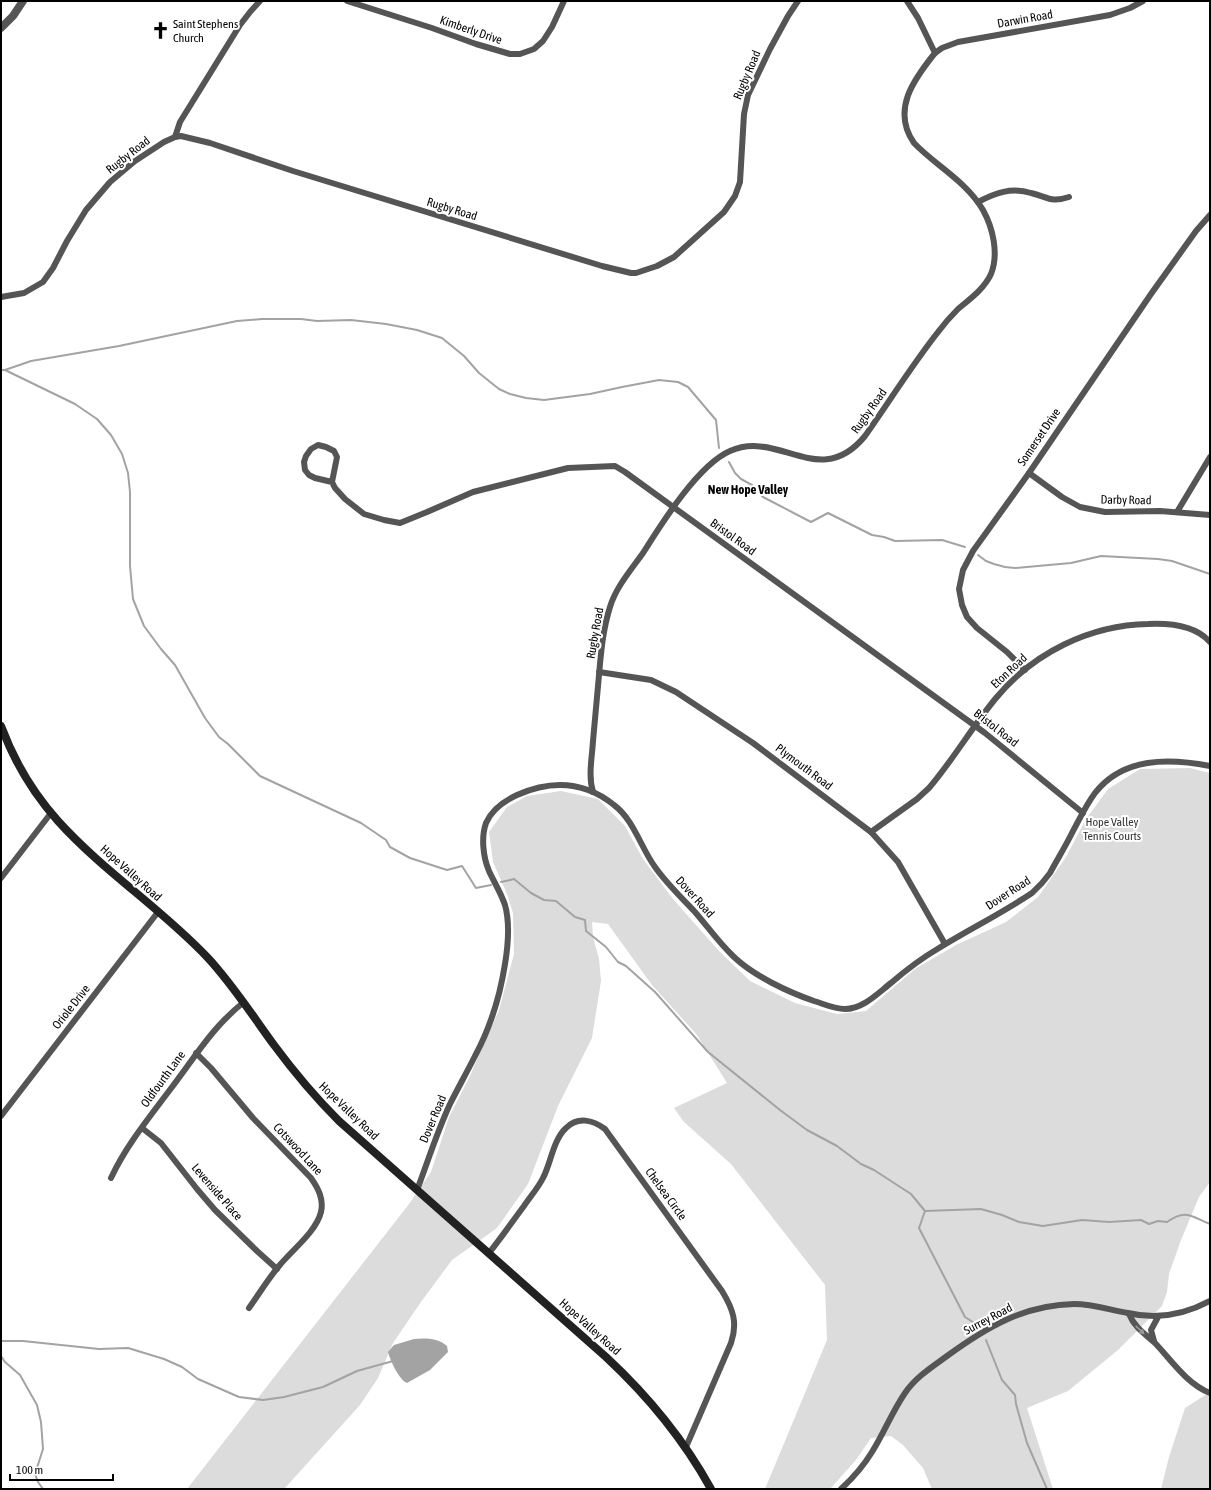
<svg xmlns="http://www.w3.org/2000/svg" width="1211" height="1490" font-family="'Asap Condensed',sans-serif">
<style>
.green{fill:#dcdcdc}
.water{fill:#a3a3a3}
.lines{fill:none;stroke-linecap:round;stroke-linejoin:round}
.stream{stroke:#a3a3a3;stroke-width:2}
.minor{stroke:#555;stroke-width:6}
.tertiary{stroke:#555;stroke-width:8}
.secondary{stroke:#222;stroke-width:8}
.oneway{fill:#999}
.labels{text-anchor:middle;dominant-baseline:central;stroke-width:4;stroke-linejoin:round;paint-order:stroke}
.street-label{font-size:12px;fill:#000;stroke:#fff}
.poi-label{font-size:12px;fill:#000;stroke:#fff;text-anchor:start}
.park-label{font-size:12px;fill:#333;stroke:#fff}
.neighbourhood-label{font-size:13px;font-weight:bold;fill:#000;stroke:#fff}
</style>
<rect width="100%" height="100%" fill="#fff"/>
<g class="green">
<path d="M1190,768L1210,773V1182L1199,1197L1181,1240L1169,1274L1167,1292L1162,1306L1118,1350L1068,1391L1027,1408L1053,1489H932L923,1468L903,1445L891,1436L871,1438L856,1460L830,1489H765L827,1340L825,1285L731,1164L684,1122L674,1108L727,1083L697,1035L652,985L608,924L592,922L593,937L599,959L601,981L592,1038L558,1106L528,1184L497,1228L452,1260L421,1302L393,1343L378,1378L360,1405L285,1488L286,1489H187L409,1204L431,1172L449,1117L469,1078L499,1010L514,954L513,913L507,894L493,862L489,832L507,807L527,796L561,791L598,799L625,826L643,859L673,899L719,951L750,981L795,1003L837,1014L866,1011L915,969L956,945L1006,922L1038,897L1066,857L1086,819L1108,789L1140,769Z"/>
<path d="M1210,1392V1489H1161L1169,1457L1185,1408Z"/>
</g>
<path class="water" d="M414,1339C425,1338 438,1338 447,1346L448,1352L430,1370L407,1383C399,1380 390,1360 388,1352L394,1345Z"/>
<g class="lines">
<g class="stream">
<path d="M1,370H5L31,361L119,346L237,321L262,319H301L317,321L351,320L386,324L417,330L442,338L464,356L479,373L499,389L510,394L526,398L544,400L590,394L622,387L659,380L678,382L688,387L716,420L719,448"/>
<path d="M5,370L75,404L97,419L111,435L122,454L128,473L130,492V566L133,599L144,626L161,649L175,665L205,718L219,737L228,744L260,776L361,823L386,840L390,847L410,858L447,870L462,866L476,888L491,885"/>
<path d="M729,462L735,473L741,479L752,485L763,497L811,522L828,513L872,535L884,537L895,541L942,540L965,547"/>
<path d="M978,555L986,561L994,564L1005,567L1015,568L1071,563L1101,556L1158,559L1172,561L1210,574"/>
<path d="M501,882L514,879L531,893L544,900L556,901L575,917L585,920L586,931L606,947L618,962L626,966L655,992L708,1052L780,1110L807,1130L837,1146L861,1164L874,1170L911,1194L925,1211"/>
<path d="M925,1211L981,1209L1002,1215L1019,1222L1043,1226L1082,1220L1109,1222L1141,1220L1149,1224L1158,1221L1167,1222C1186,1208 1192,1217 1210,1224"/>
<path d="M925,1211L919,1228L965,1317L979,1326"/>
<path d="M986,1340L1002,1380L1015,1395L1016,1404L1027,1443L1047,1489"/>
<path d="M1,1341H23L99,1349L128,1348L164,1359L182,1367L198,1379L239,1397L263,1400L284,1397L323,1387L357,1371L393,1361"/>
<path d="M1,1356L5,1362L20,1375L37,1405L41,1422L43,1449L35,1474L38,1482L43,1489"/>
</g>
<g class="minor">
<path d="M347,1L432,28L476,44L510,54H520L534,49L543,41L552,27L564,1"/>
<path d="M935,53L942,48L958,42L1110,15L1130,8L1143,1"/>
<path d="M175,137L180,122L240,25L250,12L260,1"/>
<path d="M978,202C995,193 1011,187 1031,193C1048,197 1051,203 1069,197"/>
<path d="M1,297L24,293L43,282L53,268L67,241L86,210L110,182L135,161L164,142L175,137L181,136L210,143L293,171L602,266L631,273H636L657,266L674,257L724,212L735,196L740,182L744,114L748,95L770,49L788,16L798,1"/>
<path d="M1029,473L1062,497L1080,507L1105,512L1160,511L1210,515"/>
<path d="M332,482L315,478L309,475L305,470L304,462L306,456L311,449L318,445L326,447L334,451L337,457L332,482L335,488L345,499L364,514L384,520L400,523L427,512L473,492L568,468L615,466L625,472L985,733L1083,813"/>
<path d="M1177,512L1210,457"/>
<path d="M1025,670L1007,652L977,628L967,617L962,605L959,589L963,570L973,551L1029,473L1151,294L1196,231L1210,215"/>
<path d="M599,672L651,680L676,692L753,743L871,832L898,862L945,944"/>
<path d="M593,792C588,776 592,758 593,741C595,719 597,697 599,675C601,652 603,629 610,607C616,587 631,570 643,553C662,523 698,465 730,451C779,429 820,491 865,436C889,402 912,365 938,332C944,324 951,316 958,309C970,299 984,289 991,274C999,254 993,228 983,210C966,181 936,166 914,143C891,110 914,79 935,53L918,18L907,1"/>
<path d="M871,832L917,799L929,788C953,760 972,727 996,698C1033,653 1090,625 1148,624C1169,623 1195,625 1210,642"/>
<path d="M1,878L51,813"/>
<path d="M196,1053L211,1068L253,1118L311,1178C318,1188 324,1199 321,1212C316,1232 292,1250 279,1266C268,1279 259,1294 249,1308"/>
<path d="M1,1116L158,912"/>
<path d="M142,1128L161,1143L197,1189L215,1210L257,1251L277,1269"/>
<path d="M111,1178C126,1146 148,1119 169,1091C194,1059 211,1028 244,1002"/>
<path d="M417,1190C428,1161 437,1132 450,1104C458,1088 467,1072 475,1056C490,1028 500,996 505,964C508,946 510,923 505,905C501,893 494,882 489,871C483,857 481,837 486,823C492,809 504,801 517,795C551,780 584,781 614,805C634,820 641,848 655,867C667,884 681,897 695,912C708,927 719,943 734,957C754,976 788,992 814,1001C824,1004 834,1009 845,1009C863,1009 878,993 891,983C906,970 922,958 939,948C970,929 1002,913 1032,893L1042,883L1050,873C1057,860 1065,847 1072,833C1079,820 1086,805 1095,793C1123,757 1169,758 1210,766"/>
<path d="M489,1253C501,1238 512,1222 524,1206C530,1197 538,1188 543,1178C551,1163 553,1140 566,1128C578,1116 593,1120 605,1129L722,1291C733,1309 738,1323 731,1343L686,1447"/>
<path d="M1129,1314C1135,1328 1144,1333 1155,1343C1172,1361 1187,1384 1210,1393"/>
<path d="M1154,1341L1151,1330L1158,1317"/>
<path d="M841,1489C853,1478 864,1465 872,1452C884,1433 892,1412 905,1393C916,1377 932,1367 947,1356C987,1327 1024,1305 1074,1304C1093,1304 1110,1310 1128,1313C1157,1320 1184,1315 1210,1301"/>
</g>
<path class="tertiary" d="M1,28L13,16L23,1"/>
<path class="secondary" d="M1,726C14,761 33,793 58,821C103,871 162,909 208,958C233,985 252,1015 274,1045C294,1072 315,1097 339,1121L606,1357C649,1397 683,1438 711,1489"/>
</g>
<defs><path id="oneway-solid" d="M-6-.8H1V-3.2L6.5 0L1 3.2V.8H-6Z"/></defs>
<use class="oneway" href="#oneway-solid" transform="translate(1140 1330) rotate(44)"/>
<defs>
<symbol id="church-bare" viewBox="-9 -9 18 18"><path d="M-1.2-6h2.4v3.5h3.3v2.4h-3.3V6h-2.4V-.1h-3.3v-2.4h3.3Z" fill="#000" stroke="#fff" stroke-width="2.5" paint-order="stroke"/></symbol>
</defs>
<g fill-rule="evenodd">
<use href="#church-bare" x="148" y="18" width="25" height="25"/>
</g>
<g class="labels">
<g class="street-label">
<text transform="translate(1025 19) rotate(-10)">Darwin Road</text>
<text transform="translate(471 30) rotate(19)">Kimberly Drive</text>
<text transform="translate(747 75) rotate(-67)">Rugby Road</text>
<text transform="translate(128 155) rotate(-38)">Rugby Road</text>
<text transform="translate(452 209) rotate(17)">Rugby Road</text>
<text transform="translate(869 411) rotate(-55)">Rugby Road</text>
<text transform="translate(1039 437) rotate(-56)">Somerset Drive</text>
<text transform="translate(1126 500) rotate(1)">Darby Road</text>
<text transform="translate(733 537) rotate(36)">Bristol Road</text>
<text transform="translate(595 633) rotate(-80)">Rugby Road</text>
<text transform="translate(1009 671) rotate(-43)">Eton Road</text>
<text transform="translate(996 728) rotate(38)">Bristol Road</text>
<text transform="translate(804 767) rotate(37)">Plymouth Road</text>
<text transform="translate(131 873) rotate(42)">Hope Valley Road</text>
<text transform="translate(1008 893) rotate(-33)">Dover Road</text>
<text transform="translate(695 897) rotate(48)">Dover Road</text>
<text transform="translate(71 1007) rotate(-52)">Oriole Drive</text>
<text transform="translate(163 1079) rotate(-54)">Oldfourth Lane</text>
<text transform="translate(349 1111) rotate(44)">Hope Valley Road</text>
<text transform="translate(433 1119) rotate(-67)">Dover Road</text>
<text transform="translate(298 1149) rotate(47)">Cotswood Lane</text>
<text transform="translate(217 1192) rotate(49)">Levenside Place</text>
<text transform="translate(666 1194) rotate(54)">Chelsea Circle</text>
<text transform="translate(988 1319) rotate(-28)">Surrey Road</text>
<text transform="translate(590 1327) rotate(42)">Hope Valley Road</text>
</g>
<g class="poi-label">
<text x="173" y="24">Saint Stephens<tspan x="173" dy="14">Church</tspan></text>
</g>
<g class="park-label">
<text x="1112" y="822">Hope Valley<tspan x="1112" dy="14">Tennis Courts</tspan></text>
</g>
<g class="neighbourhood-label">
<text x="748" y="489">New Hope Valley</text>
</g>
</g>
<rect width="1211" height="1490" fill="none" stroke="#000000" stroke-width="4"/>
<path d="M10 1474v6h103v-6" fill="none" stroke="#000000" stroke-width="2"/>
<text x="16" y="1474" font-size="12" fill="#000000" stroke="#ffffff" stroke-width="3" paint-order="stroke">100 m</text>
</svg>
